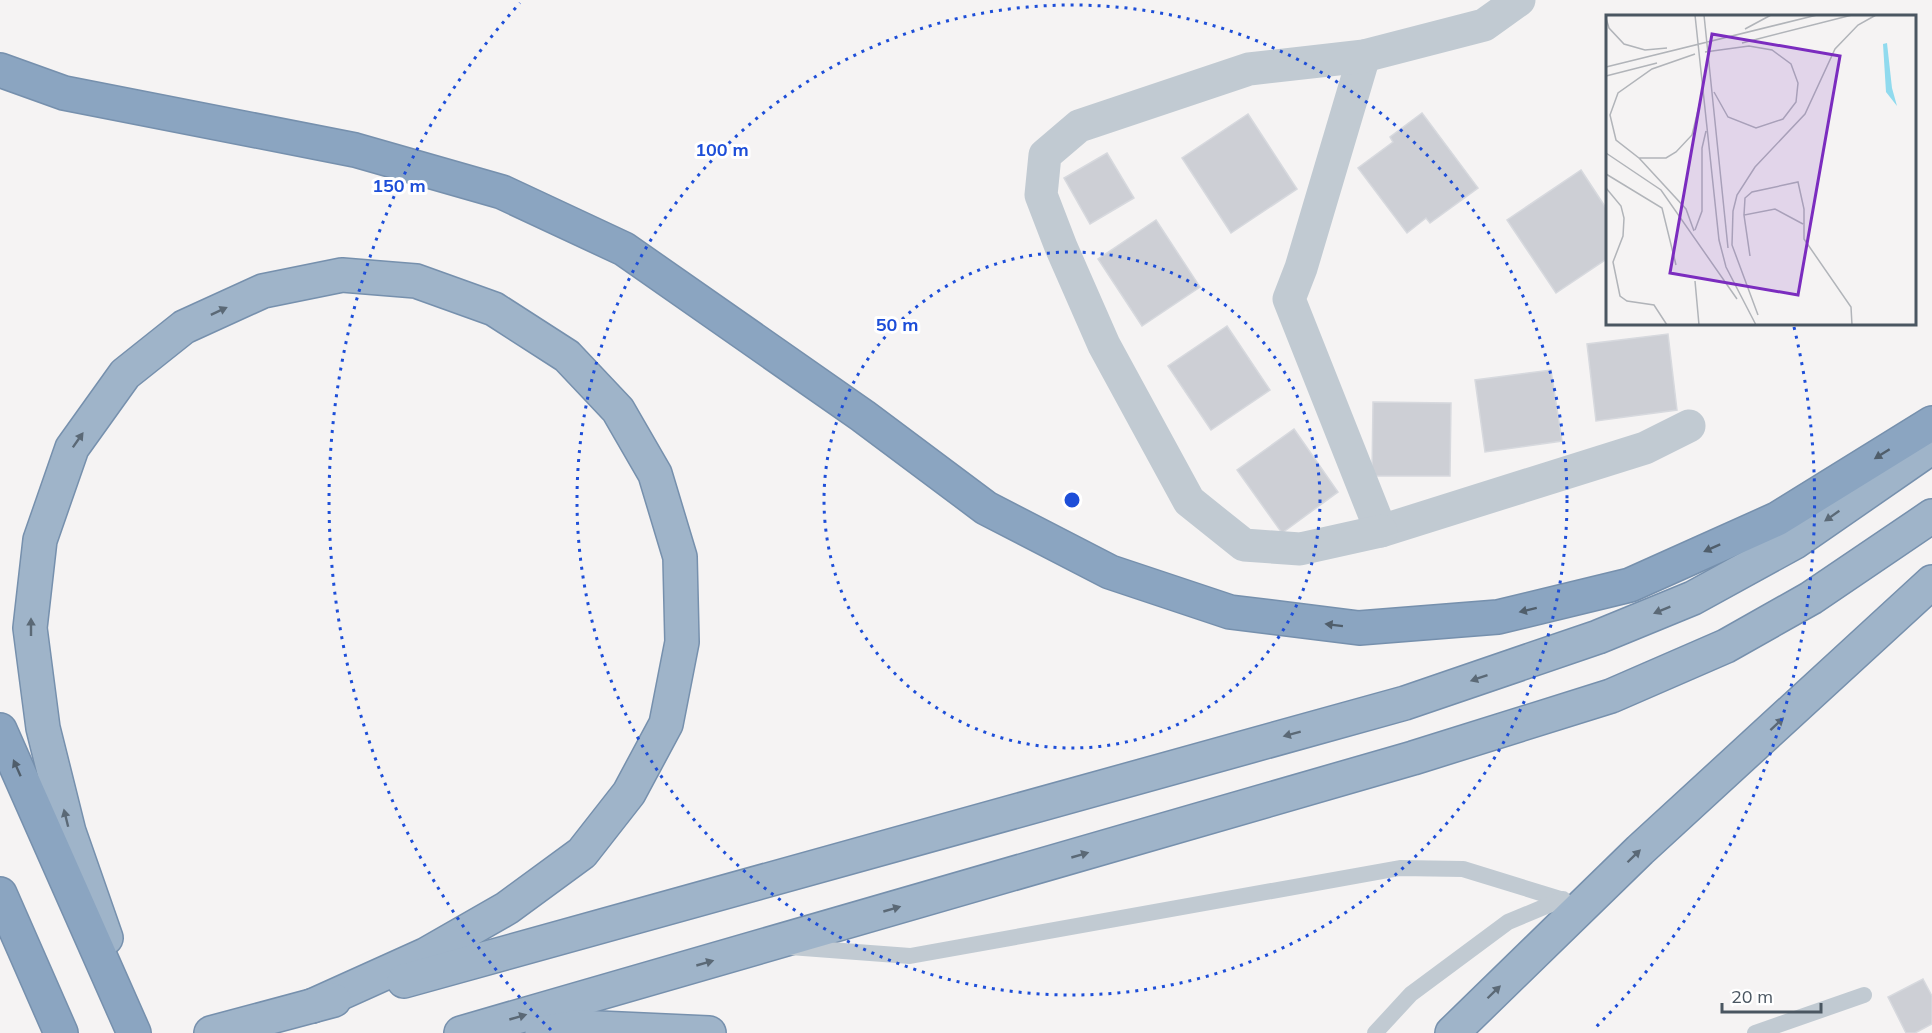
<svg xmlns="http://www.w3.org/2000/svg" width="1932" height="1033" font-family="Mulish,sans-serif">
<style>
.building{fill:#cdcfd5;stroke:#d7d9de;stroke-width:1.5}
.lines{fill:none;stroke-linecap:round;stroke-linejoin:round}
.trunk-casing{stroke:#7690ad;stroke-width:36}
.motorway-casing{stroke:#7690ad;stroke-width:36}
.service{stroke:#c1cad2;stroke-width:16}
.minor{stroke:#c1cad2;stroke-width:33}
.trunk{stroke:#9fb4c9;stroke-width:33}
.motorway{stroke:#8ba5c1;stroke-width:33}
.oneway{fill:#5b6976}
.oneway2{fill:#505e6b}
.ring{fill:none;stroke:#1d4ed8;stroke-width:3;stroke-dasharray:3 6}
.inset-road{fill:none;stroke:#b1b4b9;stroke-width:1.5}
.view{fill:#7b2cbf;fill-opacity:0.15;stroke:#7b2cbf;stroke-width:3}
.inset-edge{fill:none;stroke:#4a5661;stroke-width:3}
.centre{fill:#1d4ed8;stroke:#fff;stroke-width:3}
.ring-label{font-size:18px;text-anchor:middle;font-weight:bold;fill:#1d4ed8;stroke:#fff;stroke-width:6;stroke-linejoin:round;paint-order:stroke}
</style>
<rect width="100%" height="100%" fill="#f5f3f3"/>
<g class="building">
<path d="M1422,113L1478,188L1430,223L1426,218L1407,233L1358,168L1393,142L1390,137Z"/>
<path d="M1248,114L1297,189L1231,233L1182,158Z"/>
<path d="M1107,153L1134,198L1090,224L1064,178Z"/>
<path d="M1581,170L1608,211V258L1556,293L1507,220Z"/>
<path d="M1156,220L1200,287L1142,326L1098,259Z"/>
<path d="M1227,326L1270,390L1211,430L1168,366Z"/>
<path d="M1668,334L1677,410L1596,421L1587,344Z"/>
<path d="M1551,370L1562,441L1485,452L1475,380Z"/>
<path d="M1373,402L1451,403L1450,476H1372Z"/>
<path d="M1294,429L1338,492L1282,533L1237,470Z"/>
<path d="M1923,979L1932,996V1024L1915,1033H1906L1888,997Z"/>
</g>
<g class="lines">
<defs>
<g id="trunk">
<path d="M106,938L69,832L43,728L30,628L40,540L72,448L125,374L184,327L263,291L342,275L416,281L494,309L567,356L618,410L655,474L680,557L682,642L666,724L629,793L582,853L507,908L425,955L312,1006"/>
<path d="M404,981L1405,703L1598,637L1693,598L1795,542L1932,447"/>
<path d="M211,1033L334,1000"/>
<path d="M461,1033L1413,758L1611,696L1726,646L1811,598L1932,516"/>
<path d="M542,1033L577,1027L709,1033"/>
<path d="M1452,1033L1640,850L1932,582"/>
</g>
<g id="motorway">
<path d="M0,70L64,93L355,150L502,192L624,249L863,416L986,508L1110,572L1230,612L1359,628L1498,617L1630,585L1777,519L1932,423"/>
<path d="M0,730L134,1033"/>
<path d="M0,894L61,1033"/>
</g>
</defs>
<use href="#trunk" class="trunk-casing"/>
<use href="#motorway" class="motorway-casing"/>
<g class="service">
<path d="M790,947L910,956L1400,868L1463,869L1560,899"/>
<path d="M1375,1033L1411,994L1508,922L1563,899"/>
<path d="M1755,1033L1864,995"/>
</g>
<g class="minor">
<path d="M1364,56L1301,268L1289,299L1381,531L1645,448L1689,426"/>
<path d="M1381,531L1300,549L1244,545L1189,501L1104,345L1061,247L1041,195L1045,155L1079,126L1249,69L1364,56L1484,25L1519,0"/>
</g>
<use href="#trunk" class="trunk"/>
<use href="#motorway" class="motorway"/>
</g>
<defs><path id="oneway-solid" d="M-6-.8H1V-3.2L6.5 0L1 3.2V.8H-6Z" transform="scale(1.5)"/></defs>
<g class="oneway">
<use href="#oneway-solid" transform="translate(219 311) rotate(-25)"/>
<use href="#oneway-solid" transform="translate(78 440) rotate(-55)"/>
<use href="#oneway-solid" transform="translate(1832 516) rotate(145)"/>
<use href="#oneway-solid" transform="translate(1662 610) rotate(158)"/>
<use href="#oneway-solid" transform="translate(31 627) rotate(-90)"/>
<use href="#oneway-solid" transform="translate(1479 678) rotate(161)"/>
<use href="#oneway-solid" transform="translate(1777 724) rotate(-43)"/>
<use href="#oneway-solid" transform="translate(1292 734) rotate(165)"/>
<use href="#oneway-solid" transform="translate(66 818) rotate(-104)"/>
<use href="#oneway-solid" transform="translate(1080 855) rotate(-16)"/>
<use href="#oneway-solid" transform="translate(1634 856) rotate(-44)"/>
<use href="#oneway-solid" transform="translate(892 909) rotate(-16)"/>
<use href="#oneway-solid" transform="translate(705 963) rotate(-16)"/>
<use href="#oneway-solid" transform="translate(1494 992) rotate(-44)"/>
<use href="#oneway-solid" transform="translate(518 1017) rotate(-16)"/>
</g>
<g class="oneway2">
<use href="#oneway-solid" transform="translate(1882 454) rotate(148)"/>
<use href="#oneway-solid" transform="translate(1712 548) rotate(156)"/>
<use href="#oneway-solid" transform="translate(1528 610) rotate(166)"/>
<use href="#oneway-solid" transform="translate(1334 625) rotate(-173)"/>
<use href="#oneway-solid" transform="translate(17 768) rotate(-114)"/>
</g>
<g class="ring">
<circle cx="1072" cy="500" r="248"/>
<circle cx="1072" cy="500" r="495"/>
<path d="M551 1030A743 743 0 0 1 520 3M1794 327A743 743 0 0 1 1593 1030"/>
</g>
<g transform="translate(1606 15)">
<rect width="310" height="310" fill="#f5f3f3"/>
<path d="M281,28L286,73L291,91L280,77L277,29Z" fill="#90daee"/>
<path class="inset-road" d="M89,0L113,225L120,252L150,310M98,0L122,233M0,3L3,13L18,29L39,35L61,33M139,14L165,0M136,28L246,0M99,37L143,31L166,35L185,49L192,68L190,87L177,104L150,113L122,102L108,77M89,39L46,54L12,78L4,100L10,125L33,143H60L70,137L86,120L94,87M0,52L211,0M0,61L51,48M0,138L55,175L131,284M33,143L80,194L88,216M0,159L56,193L70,250M0,173L15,191L18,203L17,221L7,247L14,281L21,286L48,290L61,310M138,200L139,183L146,177L192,167L198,194V224L245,292L246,310M89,215L96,196V133L100,116M144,241L138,200L169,194L197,209M89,266L93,310M152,300L126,230L127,196L131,180L149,152L199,99L229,34L252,10L270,0"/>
<path class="view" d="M106,19L234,41L192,280L64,258Z"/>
<rect width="310" height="310" class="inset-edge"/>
</g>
<circle cx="1072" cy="500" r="9" class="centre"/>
<g class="ring-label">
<text x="722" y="156">100 m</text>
<text x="399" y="192">150 m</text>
<text x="897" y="331">50 m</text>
</g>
<path d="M1722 1003v9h99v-9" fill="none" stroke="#4a5661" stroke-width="3"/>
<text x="1731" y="1003" font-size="18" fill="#4a5661" stroke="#ffffff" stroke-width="4.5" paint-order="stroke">20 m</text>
</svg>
